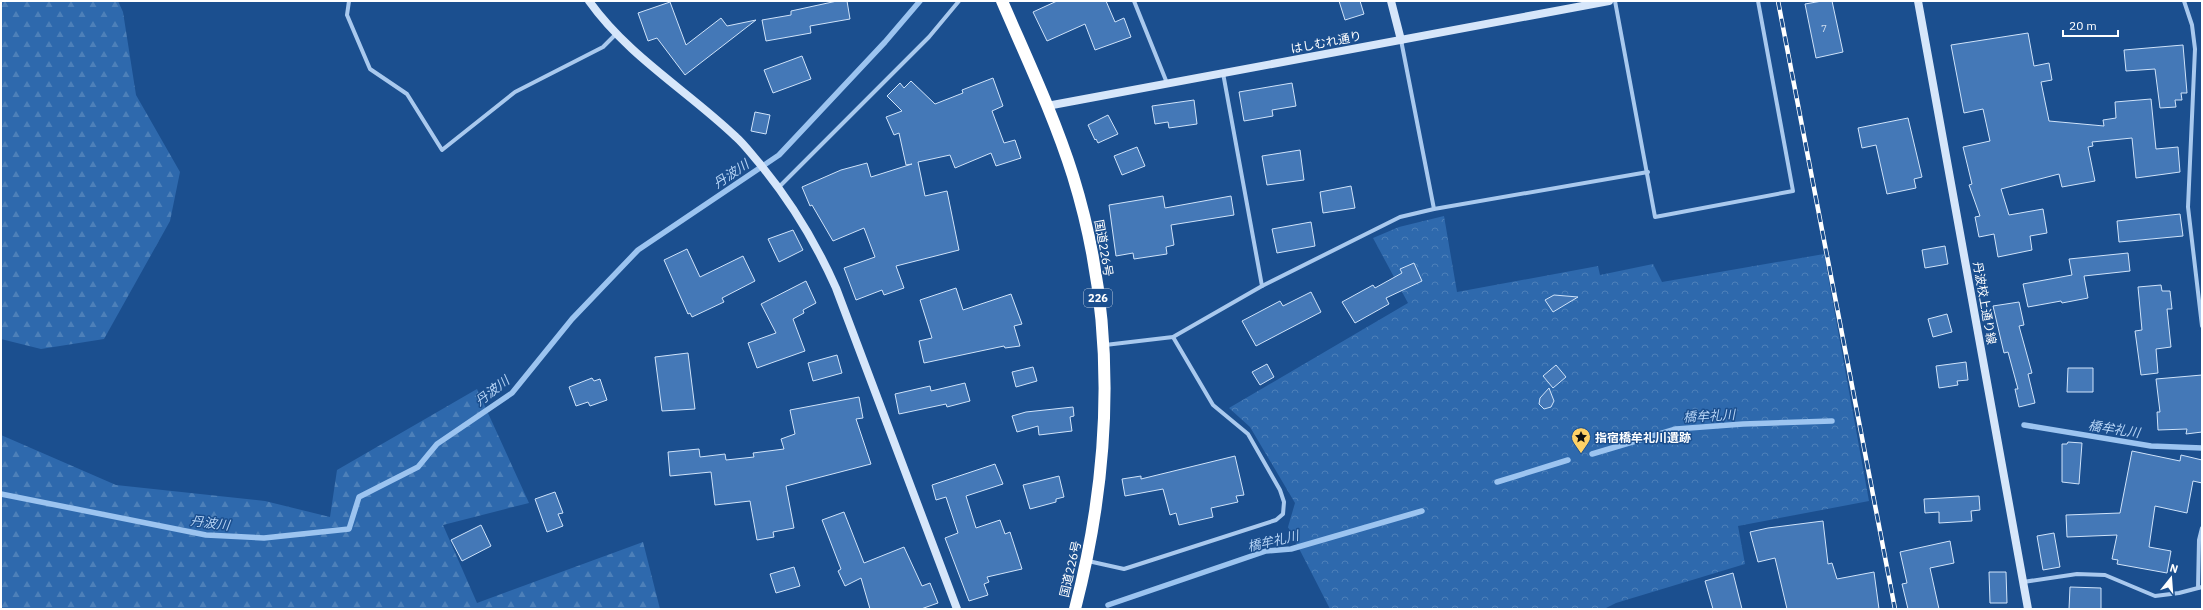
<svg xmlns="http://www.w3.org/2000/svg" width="2203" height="610" font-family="'IBM Plex Sans','Noto Sans JP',sans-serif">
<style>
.forest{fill:url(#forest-firs)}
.park{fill:url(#park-crowns)}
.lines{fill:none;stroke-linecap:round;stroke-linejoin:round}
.stream{stroke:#9cc4f0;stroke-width:5.5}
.building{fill:#4478b7;stroke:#cfe3fa}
.street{stroke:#a9c9ee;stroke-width:4}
.secondary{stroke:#d6e6fa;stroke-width:8}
.highway{stroke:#fff;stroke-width:12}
.rail-casing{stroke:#fff;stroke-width:4.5}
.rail{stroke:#1b4f8f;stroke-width:3;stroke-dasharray:9;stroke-linecap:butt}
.labels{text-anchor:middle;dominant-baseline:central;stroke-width:3;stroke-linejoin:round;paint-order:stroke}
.number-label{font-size:10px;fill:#d0dded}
.shield{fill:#1b4f8f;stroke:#bbcadd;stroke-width:1}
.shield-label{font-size:11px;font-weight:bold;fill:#fff}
.street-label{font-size:12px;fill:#fff;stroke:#1b4f8f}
.poi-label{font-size:12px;font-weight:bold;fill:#fff;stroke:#1b4f8f;text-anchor:start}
.water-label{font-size:13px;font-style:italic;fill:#b5d3f5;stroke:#1b4f8f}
</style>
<defs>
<pattern id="forest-firs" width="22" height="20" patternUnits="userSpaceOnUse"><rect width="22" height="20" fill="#2e69ad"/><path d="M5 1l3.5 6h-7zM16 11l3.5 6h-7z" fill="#4d80b9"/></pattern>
<pattern id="park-crowns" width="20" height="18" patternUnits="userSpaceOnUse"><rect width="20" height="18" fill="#2e69ad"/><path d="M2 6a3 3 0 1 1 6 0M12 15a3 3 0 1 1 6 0" fill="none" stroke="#4d80b9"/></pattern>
</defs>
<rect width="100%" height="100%" fill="#1b4f8f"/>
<g class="forest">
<path d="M1,1H118L123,12L136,95L180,172L170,221L104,339L41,349L1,339Z"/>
<path d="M477,389L529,503L443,525L477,603L643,542L660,609H1V435L116,485L265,501L330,517L337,470Z"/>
</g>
<path class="park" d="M1444,216L1457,292L1598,266L1600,275L1653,264L1662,282L1824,254L1869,501L1738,526L1745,564L1616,603L1604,609H1330L1288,527L1295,503L1250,427L1229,408L1408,303L1373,238L1399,227Z"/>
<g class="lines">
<g class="stream">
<path d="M2024,425L2151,446L2202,448"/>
<path d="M1592,454L1676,429L1743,424L1832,421"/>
<path d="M1497,482L1568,460"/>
<path d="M1,494L206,535L264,538L349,529L359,497L418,467L437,444L512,393L572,319L638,250L779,155L885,42L920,1"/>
<path d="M1108,605L1266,551L1291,549L1422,511"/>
</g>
</g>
<g class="building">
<path d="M837,1H847L850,19L810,26L811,33L766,41L762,20L791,15V11Z"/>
<path d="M1057,1H1106L1115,22L1124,18L1131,37L1095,50L1085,24L1047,41L1033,12Z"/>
<path d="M1339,1H1360L1364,14L1345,20Z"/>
<path d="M1822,1H1832L1843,52L1816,58L1805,4Z"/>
<path d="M670,2L686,45L721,18L727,26L756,20L685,75L657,38L648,41L638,13Z"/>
<path d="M2028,33L2034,66L2049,63L2052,80L2041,82L2049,121L2104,126L2103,120L2116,118L2115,102L2151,99L2156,149L2178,147L2180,172L2136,178L2132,138L2092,142L2093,146L2088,147L2095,181L2062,187L2059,174L2001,189L2009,215L2043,209L2047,233L2030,236L2032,250L1998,257L1994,234L1979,237L1975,217L1980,216L1969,185L1972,184L1963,147L1990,141L1983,109L1964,113L1951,45Z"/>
<path d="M2183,45L2187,93H2181L2182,100H2175L2176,107L2160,108L2155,69L2126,71L2124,50Z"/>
<path d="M802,56L811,79L773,93L764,70Z"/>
<path d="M993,78L1003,106L992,111L1004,143L1015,140L1021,158L996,166L991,153L955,168L950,155L918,162L925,196L947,191L959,250L896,266L904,288L884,295L882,290L856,300L844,268L875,257L864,228L833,241L812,205L810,206L802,187L841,170L867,163L871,177L912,164L906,165L899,133L894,135L886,117L902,111L887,96L900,83L904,88L911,81L935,104L963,93L962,90Z"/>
<path d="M1292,83L1296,106L1272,110L1273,116L1244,121L1239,92Z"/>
<path d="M1194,100L1197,124L1169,128L1168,122L1155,124L1152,106Z"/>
<path d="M755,112L770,115L766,134L751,131Z"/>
<path d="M1108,115L1118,134L1098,143L1096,139L1095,140L1088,125Z"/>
<path d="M1908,118L1922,177L1914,179L1916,188L1887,194L1876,145L1862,148L1858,128Z"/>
<path d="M1137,147L1145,166L1122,175L1114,156Z"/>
<path d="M1300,150L1304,180L1267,185L1262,156Z"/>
<path d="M1351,186L1355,208L1323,213L1320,192Z"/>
<path d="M1163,196L1165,208L1231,196L1234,215L1171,225L1174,245L1166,247L1167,254L1134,259L1133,253L1116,256L1109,205Z"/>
<path d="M2180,214L2183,236L2119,242L2117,221Z"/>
<path d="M1311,222L1315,246L1277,253L1272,229Z"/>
<path d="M793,230L803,250L779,262L768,239Z"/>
<path d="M1945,246L1948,264L1925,268L1922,250Z"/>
<path d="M687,249L700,277L743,256L755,281L722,298L724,302L692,317L690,313L688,314L664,260Z"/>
<path d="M2128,253L2130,271L2084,276L2088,298L2062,303L2061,301L2028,307L2023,284L2072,275L2069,259Z"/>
<path d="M1414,263L1422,281L1386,298L1389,304L1355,323L1342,302L1373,285L1375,288L1402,273L1400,269Z"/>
<path d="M806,281L816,303L803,310L804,313L793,319L805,351L757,368L748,343L776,333L761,304Z"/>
<path d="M2161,285L2162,291H2170L2172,309H2167L2171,347L2156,349L2158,373L2141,375L2135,331L2142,330L2138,287Z"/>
<path d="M956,288L963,310L1011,294L1022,324L1014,326L1020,346L1005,348L1004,346L924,363L919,341L932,338L920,300Z"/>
<path d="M1311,292L1321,312L1256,346L1242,321L1280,301L1283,306Z"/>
<path d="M1554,295L1578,297L1553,312L1545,300Z"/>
<path d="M2019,302L2024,325L2019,326L2032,373L2028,374L2035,403L2019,407L2015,389H2018L2008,352L2004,353L1993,306Z"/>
<path d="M1947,314L1952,332L1933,337L1928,319Z"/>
<path d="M688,353L695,409L662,411L655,357Z"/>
<path d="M837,355L842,373L813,381L808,363Z"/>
<path d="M1966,362L1968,380L1957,381L1958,385L1939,388L1936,366Z"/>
<path d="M1267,364L1274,377L1260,385L1252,372Z"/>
<path d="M1556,365L1566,377L1553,388L1543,376Z"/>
<path d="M1033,367L1037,381L1016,387L1012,372Z"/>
<path d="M2068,368H2093V392H2067Z"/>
<path d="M2202,375V432L2186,434L2187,429L2158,430L2157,412H2160L2156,379Z"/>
<path d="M592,378L594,381L600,379L607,400L590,406L588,402L576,406L569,387Z"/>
<path d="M965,383L970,401L947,407L946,404L899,414L895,394L930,386L931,391Z"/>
<path d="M1549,388L1554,401L1551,407L1544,409L1539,404L1540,398Z"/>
<path d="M859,397L863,418L856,419L871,464L786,486L794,528L773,532L774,537L757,540L750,501L715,505L711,472L670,476L668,452L699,449L700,457L725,454L726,460L754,457L753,453L784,449L781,439L795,434L790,410Z"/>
<path d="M1073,407L1074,416L1070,417L1072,431L1039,435L1038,426L1017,432L1012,416L1026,412Z"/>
<path d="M2068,442L2082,443L2079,484L2062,482V444H2067Z"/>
<path d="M2132,451L2180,461L2181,455L2202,460V483L2193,481L2187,513L2155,506L2149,547L2171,551L2167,573L2117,564L2118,560L2112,559L2117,535L2067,537L2066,515L2120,513Z"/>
<path d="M1235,456L1244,495L1236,496L1238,502L1211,508L1213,517L1179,525L1176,513L1170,515L1163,489L1125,496L1122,479L1141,476V479Z"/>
<path d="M995,464L1003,484L966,496L976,528L1000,520L1005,534L1010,532L1022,569L987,577L989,582L984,584L988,595L969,601L945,538L958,533L946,497L936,500L932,485Z"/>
<path d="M1059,476L1064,497L1056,499V502L1030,509L1023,485Z"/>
<path d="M555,492L563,513L558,514L563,526L547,532L535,499Z"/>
<path d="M1979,496L1980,510L1971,511L1972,521L1939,523V512L1925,513L1924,499Z"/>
<path d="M844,512L864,563L904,547L922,586L930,583L938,603L921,609H870L861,578L845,586L838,571L841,569L822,520Z"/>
<path d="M1823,521L1828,564L1832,563L1837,579L1874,572L1879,609H1787L1775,558L1758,562L1750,532L1768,528Z"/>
<path d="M481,525L491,546L462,561L451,540Z"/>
<path d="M2054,533L2060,567L2043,570L2037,536Z"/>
<path d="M1950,541L1954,563L1930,568L1939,609H1908L1902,584L1907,583L1900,552Z"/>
<path d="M794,567L800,586L776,593L770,574Z"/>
<path d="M1989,572H2006L2007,603H1990Z"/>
<path d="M1733,573L1742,609H1713L1705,581Z"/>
<path d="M2070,587L2101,588V609H2069Z"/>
</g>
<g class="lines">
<g class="street">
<path d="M349,1L347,15L370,69L407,94L442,150L515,92L603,47L616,34"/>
<path d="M1134,1L1167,83"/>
<path d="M1615,1L1655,217L1793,191L1758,1"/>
<path d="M2184,1L2192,25L2195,49L2188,207L2202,326"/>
<path d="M1401,40L1434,209"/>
<path d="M1223,73L1262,286"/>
<path d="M779,187L929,37L959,1"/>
<path d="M1105,345L1173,337L1262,286L1400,217L1434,209L1648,172"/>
<path d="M1088,561L1124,569L1276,520L1283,514L1284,502L1280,490L1248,434L1213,405L1173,337"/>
<path d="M2023,582L2077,574L2105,575L2155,596L2179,593L2202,587"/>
<path d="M2198,588L2199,540L2202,528"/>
</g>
<g class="secondary">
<path d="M589,1C628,56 688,91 736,137C745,145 752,155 760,164C792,203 816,243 836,288L957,609"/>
<path d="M1391,1L1401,40"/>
<path d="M1918,1L2028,609"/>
<path d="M1047,106L1609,1"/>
</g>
<path class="highway" d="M1002,1C1027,59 1054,116 1073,176C1117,318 1112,466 1075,609"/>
<defs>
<path id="rail" d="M1778,1L1895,609"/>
</defs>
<use href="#rail" class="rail-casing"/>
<use href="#rail" class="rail"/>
</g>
<defs>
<symbol id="sight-pin" viewBox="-11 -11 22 30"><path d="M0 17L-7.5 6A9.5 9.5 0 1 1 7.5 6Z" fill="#ffd166" stroke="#1b4f8f"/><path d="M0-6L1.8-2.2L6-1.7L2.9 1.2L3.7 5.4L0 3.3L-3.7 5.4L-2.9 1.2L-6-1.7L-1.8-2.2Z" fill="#111"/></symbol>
</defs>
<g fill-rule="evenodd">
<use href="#sight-pin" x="1570" y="426" width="22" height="30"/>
</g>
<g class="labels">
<g class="number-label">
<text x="1824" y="28">7</text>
</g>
<rect class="shield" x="1084" y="289" width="28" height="18" rx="3"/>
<g class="shield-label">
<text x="1098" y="298">226</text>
</g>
<g class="street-label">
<text transform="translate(1326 42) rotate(-11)">はしむれ通り</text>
<text transform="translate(1104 248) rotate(80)">国道226号</text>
<text transform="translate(1985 303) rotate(80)">丹波校上通り線</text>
<text transform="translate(1070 569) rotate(-77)">国道226号</text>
</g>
<g class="poi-label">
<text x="1595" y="437">指宿橋牟礼川遺跡</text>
</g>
<g class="water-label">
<text transform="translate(731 174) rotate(-34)">丹波川</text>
<text transform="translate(492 391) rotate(-38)">丹波川</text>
<text transform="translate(1709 416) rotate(-3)">橋牟礼川</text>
<text transform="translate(2114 429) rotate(9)">橋牟礼川</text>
<text transform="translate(210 523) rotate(7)">丹波川</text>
<text transform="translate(1273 541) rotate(-13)">橋牟礼川</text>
</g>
</g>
<rect width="2203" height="610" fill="none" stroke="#ffffff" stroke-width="4"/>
<g transform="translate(2171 578) rotate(17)" stroke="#1b4f8f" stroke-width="3" paint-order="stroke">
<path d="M0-3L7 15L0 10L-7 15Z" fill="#ffffff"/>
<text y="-6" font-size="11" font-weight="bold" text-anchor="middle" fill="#ffffff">N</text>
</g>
<path d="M2063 30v6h55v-6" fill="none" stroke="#ffffff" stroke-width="2"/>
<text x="2069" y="30" font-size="12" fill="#ffffff" stroke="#1b4f8f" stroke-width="3" paint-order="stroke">20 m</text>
</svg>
